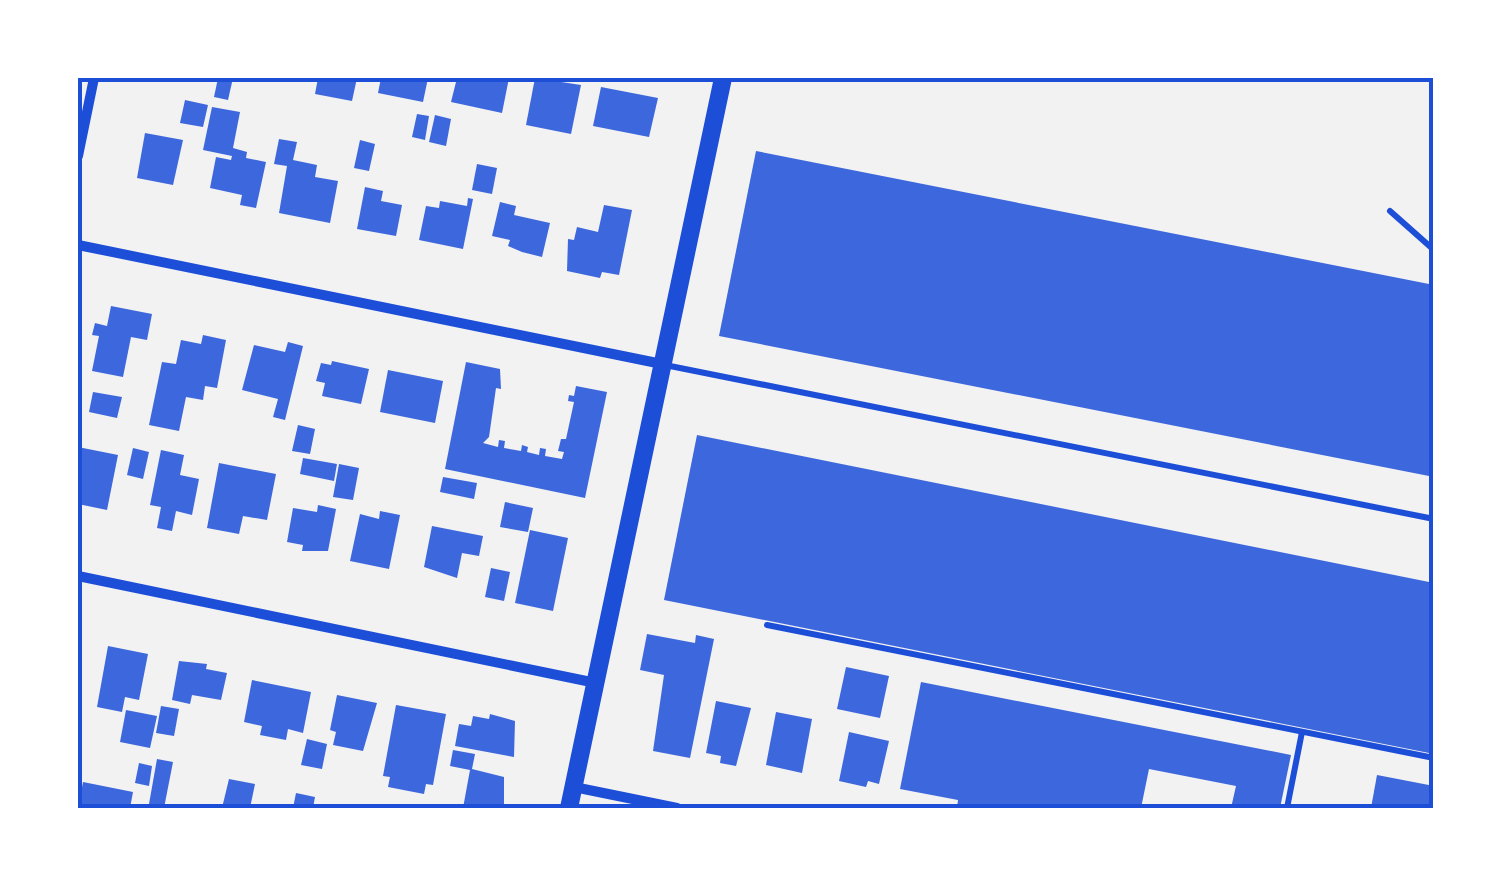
<svg xmlns="http://www.w3.org/2000/svg" width="1511" height="886" font-family="'PT Sans Narrow',sans-serif">
<style>
.building{fill:#3d67dc}
.lines{fill:none;stroke-linecap:round;stroke-linejoin:round}
.service{stroke:#1d4ed8;stroke-width:6}
.minor{stroke:#1d4ed8;stroke-width:10}
.secondary{stroke:#1d4ed8;stroke-width:18}
.neatline{fill:none;stroke:#1d4ed8;stroke-width:4}
</style>
<rect width="100%" height="100%" fill="#f2f2f2"/>
<g class="building">
<path d="M218,78H233L228,100L214,97Z"/>
<path d="M318,78H357L352,101L315,94Z"/>
<path d="M381,78H428L423,102L378,93Z"/>
<path d="M457,78H509L502,113L451,102Z"/>
<path d="M535,78L581,85L571,134L526,125Z"/>
<path d="M601,87L658,98L649,137L593,126Z"/>
<path d="M185,100L208,105L203,127L180,123Z"/>
<path d="M212,107L240,112L233,148L247,152L246,158L266,162L256,208L240,205L242,195L210,188L216,157L231,160L232,156L203,150Z"/>
<path d="M417,114L429,116L425,140L412,137Z"/>
<path d="M435,115L451,119L446,146L429,142Z"/>
<path d="M145,133L183,140L173,185L137,178Z"/>
<path d="M279,139L297,142L293,160L317,165L315,177L338,181L330,223L279,213L287,166L274,164Z"/>
<path d="M360,140L375,144L369,171L354,168Z"/>
<path d="M756,151L1434,285V453L1429,476L719,336Z"/>
<path d="M477,164L497,168L492,194L472,190Z"/>
<path d="M365,187L383,191L381,201L402,205L396,236L357,229Z"/>
<path d="M468,198L473,199L463,249L419,240L426,206L439,208L440,201L467,206Z"/>
<path d="M500,202L516,206L514,215L550,223L542,257L522,252L508,246L510,240L492,236Z"/>
<path d="M604,205L632,210L619,275L602,272L600,278L567,271L568,239L574,240L577,227L598,232Z"/>
<path d="M111,306L152,314L147,340L131,337L123,377L92,371L99,336L92,335L95,323L107,326Z"/>
<path d="M203,335L226,340L217,388L205,386L203,400L186,397L179,431L149,425L162,362L176,364L181,340L201,344Z"/>
<path d="M288,342L303,346L285,420L273,417L278,399L242,390L254,345L285,352Z"/>
<path d="M332,361L369,369L361,404L322,396L325,383L316,381L321,363L331,365Z"/>
<path d="M466,362L500,369L501,389L496,388L489,437L483,443L498,447L499,440L505,441L504,448L521,451L522,445L528,447L527,452L539,455L540,448L546,449L545,456L562,459L564,452L558,451L561,439H566L574,402L568,401L569,395L574,396L576,386L607,392L585,498L445,469Z"/>
<path d="M388,370L443,381L435,423L380,412Z"/>
<path d="M93,392L122,397L117,418L89,412Z"/>
<path d="M298,425L315,429L310,454L292,451Z"/>
<path d="M697,435L1434,583V754L664,600Z"/>
<path d="M78,447L118,455L107,510L78,504Z"/>
<path d="M133,448L149,452L143,479L127,475Z"/>
<path d="M161,450L184,455L180,475L199,479L192,515L176,511L172,531L157,528L161,507L150,505Z"/>
<path d="M303,458L337,464L334,481L300,474Z"/>
<path d="M219,463L276,474L267,520L243,516L239,534L207,528Z"/>
<path d="M339,464L359,468L353,500L333,497Z"/>
<path d="M443,477L477,483L474,499L440,492Z"/>
<path d="M505,502L533,508L528,532L500,527Z"/>
<path d="M318,505L336,509L328,551H302L303,545L287,542L293,508L317,512Z"/>
<path d="M380,511L400,515L389,569L350,561L360,514L379,519Z"/>
<path d="M432,526L483,536L479,556L462,553L457,578L424,567Z"/>
<path d="M530,530L568,538L553,611L515,603Z"/>
<path d="M491,568L510,572L504,601L485,597Z"/>
<path d="M647,634L695,643L696,635L714,639L690,758L653,751L664,675L640,670Z"/>
<path d="M108,646L148,654L139,700L125,697L122,712L97,707Z"/>
<path d="M179,661L207,664L206,669L227,673L221,700L192,695L190,704L172,700Z"/>
<path d="M846,667L889,676L880,718L837,709Z"/>
<path d="M252,680L311,692L303,733L288,729L286,740L260,735L262,726L244,722Z"/>
<path d="M921,682L1291,755L1280,808H1231L1236,786L1149,769L1141,808H957L958,800L900,789Z"/>
<path d="M337,695L377,703L363,751L333,745L336,732L330,730Z"/>
<path d="M716,701L751,708L736,766L720,763L721,756L706,753Z"/>
<path d="M396,705L446,714L433,785L426,784L424,794L388,787L390,777L383,776Z"/>
<path d="M161,706L179,709L174,736L156,733Z"/>
<path d="M126,710L157,716L150,748L120,742Z"/>
<path d="M776,712L812,719L802,773L766,765Z"/>
<path d="M490,714L515,721L514,757L455,746L459,724L471,726L473,716L489,719Z"/>
<path d="M849,732L889,741L879,784L868,781L866,787L839,781Z"/>
<path d="M307,739L327,744L322,769L301,765Z"/>
<path d="M453,750L475,754L472,769L504,777V805L463,808L470,770L450,766Z"/>
<path d="M157,759L173,762L164,808L149,804Z"/>
<path d="M139,763L152,766L149,786L135,783Z"/>
<path d="M1377,775L1434,786V808H1371Z"/>
<path d="M229,779L255,784L250,808H222Z"/>
<path d="M83,782L133,792L130,808H78Z"/>
<path d="M296,793L315,797L313,808H293Z"/>
</g>
<g class="lines">
<g class="service">
<path d="M1390,211L1434,250"/>
<path d="M665,365L1434,519"/>
<path d="M767,625L1434,758"/>
<path d="M1287,808L1302,732"/>
</g>
<g class="minor">
<path d="M78,156L94,78"/>
<path d="M78,245L662,364"/>
<path d="M78,576L596,683"/>
<path d="M574,787L677,808"/>
</g>
<path class="secondary" d="M569,808L723,78"/>
</g>
<rect width="1511" height="886" fill="none" stroke="#ffffff" stroke-width="160"/>
<rect x="80" y="80" width="1351" height="726" class="neatline"/>
</svg>
